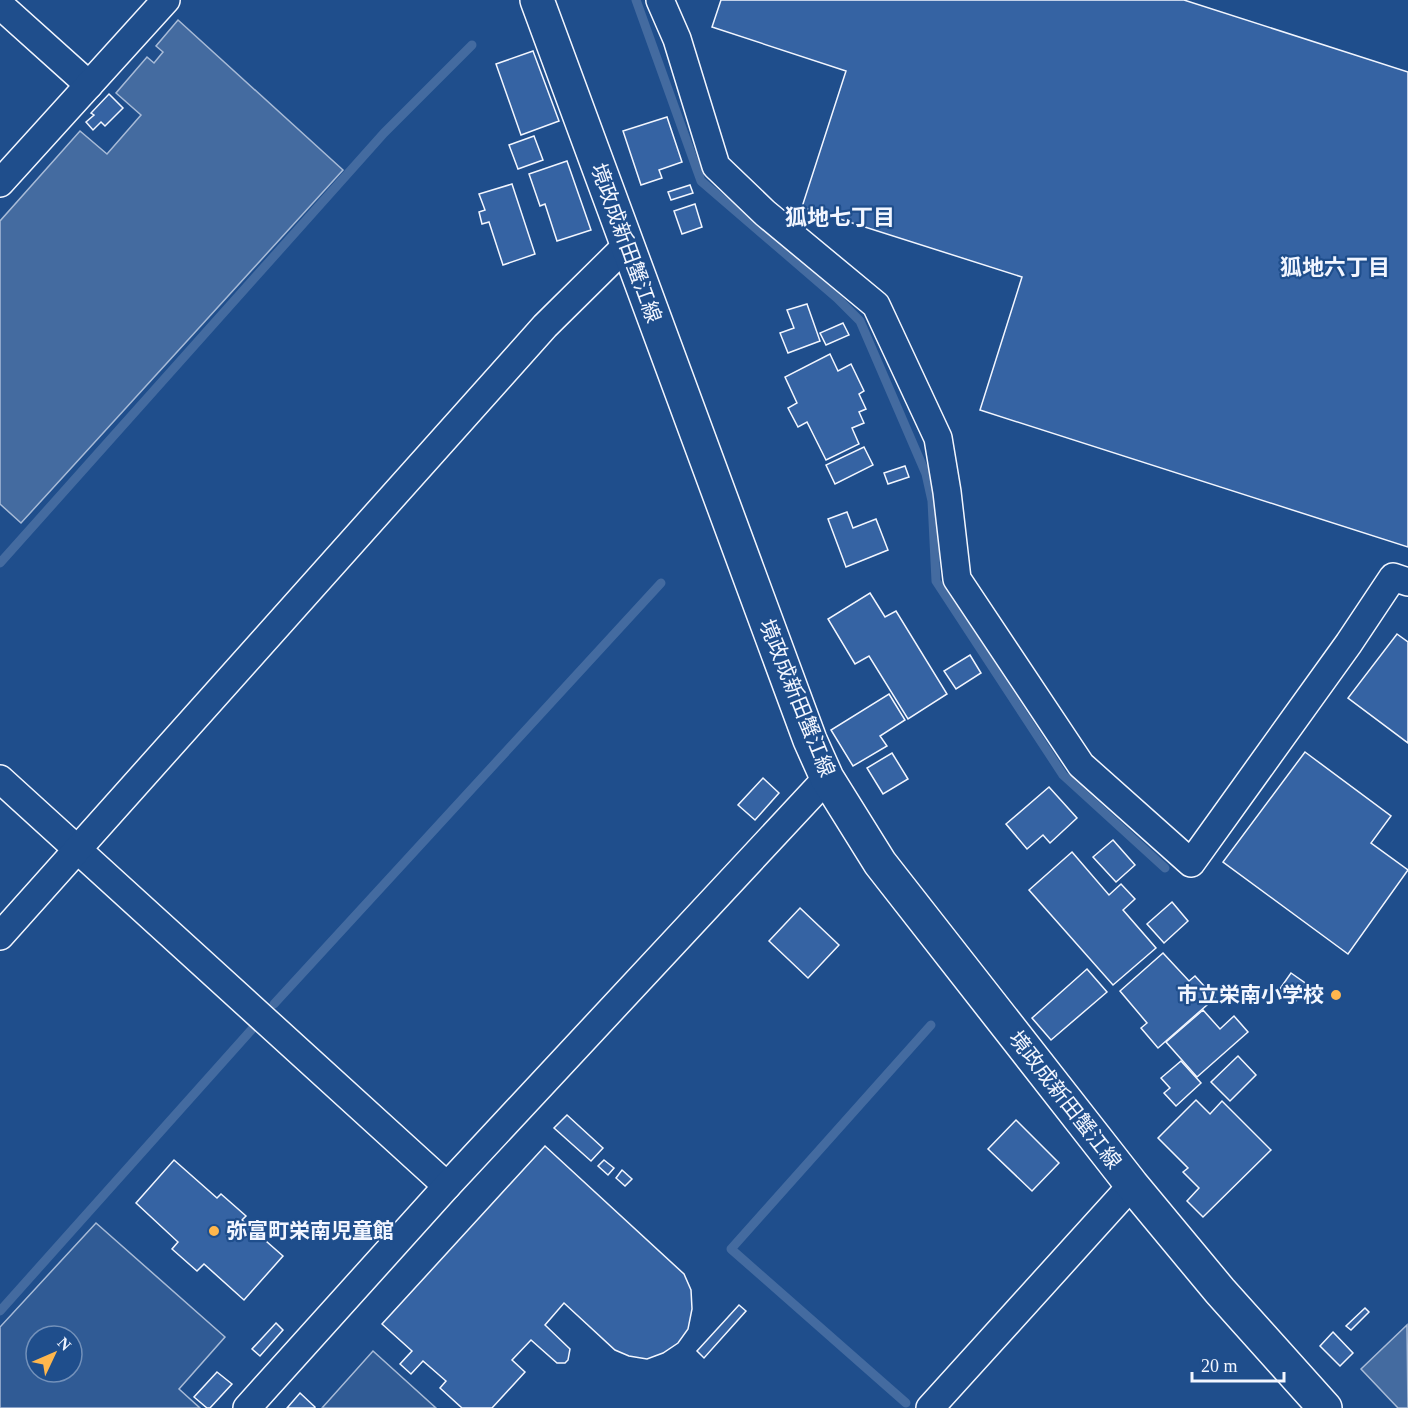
<svg xmlns="http://www.w3.org/2000/svg" width="1408" height="1408" font-family="'Times New Roman','Noto Sans JP',serif">
<style>
.built{fill:#305b95;stroke:#a8bbd7;stroke-width:1.5;fill-rule:evenodd}
.water{fill:#446ba0;stroke:#a8bbd7;stroke-width:1.5}
.lines{fill:none;stroke-linecap:round;stroke-linejoin:round}
.stream{stroke:#446ba0;stroke-width:9}
.building{fill:#3563a3;stroke:#f2f6ff;stroke-width:1.5}
.street-casing{stroke:#f2f6ff;stroke-width:30}
.secondary-casing{stroke:#f2f6ff;stroke-width:36}
.street{stroke:#1f4e8c;stroke-width:27}
.secondary{stroke:#1f4e8c;stroke-width:33}
.poi-dot{fill:#ffb74d;stroke:#1f4e8c;stroke-width:2}
.labels{text-anchor:middle;dominant-baseline:central;stroke-width:4.5;stroke-linejoin:round;paint-order:stroke}
.street-label{font-size:21px;fill:#f2f6ff;stroke:#1f4e8c}
.poi-label{font-size:21px;font-weight:bold;fill:#f2f6ff;stroke:#1f4e8c;text-anchor:end}
.neighbourhood-label{font-size:22px;font-weight:bold;fill:#f2f6ff;stroke:#1f4e8c}
</style>
<rect width="100%" height="100%" fill="#1f4e8c"/>
<g class="built">
<path d="M96,1223L225,1337L179,1389L200,1408H0V1327ZM36,1336H72V1372H36Z"/>
<path d="M373,1351L436,1408H322Z"/>
</g>
<g class="water">
<path d="M178,20L343,170L21,523L0,504V221L80,131L107,154L141,115L116,93L147,57L154,63L163,52L156,46Z"/>
<path d="M1407,1325L1408,1408H1398L1361,1369Z"/>
</g>
<g class="lines">
<g class="stream">
<path d="M636,0L701,181L837,298L860,321L926,474L932,501L936,581L1063,775L1165,868"/>
<path d="M0,563L384,133L472,45"/>
<path d="M274,1004L661,583"/>
<path d="M0,1311L253,1028"/>
<path d="M906,1403L731,1249L931,1025"/>
</g>
</g>
<g class="building">
<path d="M721,0H1184L1408,72V547L980,410L1022,277L802,207L846,71L712,27Z"/>
<path d="M533,51L559,121L521,135L496,64Z"/>
<path d="M109,94L123,108L105,126L101,122L93,130L86,122L94,115L91,113Z"/>
<path d="M667,117L682,162L659,170L662,178L641,185L623,131Z"/>
<path d="M534,136L543,160L518,169L509,145Z"/>
<path d="M567,161L591,230L557,241L545,204L540,206L529,174Z"/>
<path d="M512,184L535,254L503,265L489,222L482,224L479,212L485,210L479,194Z"/>
<path d="M690,185L693,193L671,200L668,192Z"/>
<path d="M695,204L702,227L682,234L674,211Z"/>
<path d="M807,304L820,341L788,353L780,333L794,328L787,310Z"/>
<path d="M843,323L849,335L826,345L820,333Z"/>
<path d="M830,354L838,371L851,364L864,391L859,394L866,409L859,412L864,423L852,428L859,444L826,460L807,422L798,427L788,408L797,403L785,377Z"/>
<path d="M864,447L873,465L835,484L826,465Z"/>
<path d="M905,466L909,477L888,484L884,473Z"/>
<path d="M847,512L853,528L876,519L888,550L846,567L828,519Z"/>
<path d="M870,593L885,617L896,611L947,694L908,719L869,656L855,664L828,619Z"/>
<path d="M1397,634L1408,642V743L1348,698Z"/>
<path d="M970,655L981,673L956,689L944,671Z"/>
<path d="M889,694L905,720L880,736L887,746L853,766L831,730Z"/>
<path d="M1305,752L1391,816L1371,843L1408,870L1348,954L1223,862Z"/>
<path d="M892,753L908,779L883,794L867,768Z"/>
<path d="M763,778L779,793L755,820L738,805Z"/>
<path d="M1049,787L1077,818L1050,843L1043,835L1027,849L1006,824Z"/>
<path d="M1113,840L1135,865L1116,882L1093,857Z"/>
<path d="M1072,852L1109,895L1121,884L1135,899L1123,910L1156,948L1113,985L1029,890Z"/>
<path d="M1172,902L1188,921L1164,943L1147,924Z"/>
<path d="M800,908L839,945L808,978L769,941Z"/>
<path d="M1163,953L1189,981L1195,976L1215,998L1158,1048L1141,1028L1147,1023L1120,991Z"/>
<path d="M1087,969L1107,992L1051,1040L1032,1018Z"/>
<path d="M1291,973L1308,985L1295,1002L1279,990Z"/>
<path d="M1203,1010L1220,1029L1234,1016L1248,1032L1197,1077L1166,1042Z"/>
<path d="M1238,1056L1256,1075L1230,1101L1211,1082Z"/>
<path d="M1181,1061L1201,1083L1176,1106L1164,1093L1170,1088L1161,1078Z"/>
<path d="M1196,1100L1210,1114L1222,1101L1271,1150L1203,1217L1187,1201L1199,1188L1183,1172L1188,1168L1158,1138Z"/>
<path d="M567,1115L603,1148L591,1161L554,1128Z"/>
<path d="M1016,1120L1059,1163L1032,1191L988,1149Z"/>
<path d="M545,1146L684,1274L691,1290L692,1309L688,1329L678,1343L663,1353L647,1359L629,1356L615,1350L564,1303L545,1325L570,1349L568,1360L565,1363H557L531,1340L512,1360L525,1372L492,1408H462L440,1388L446,1381L423,1361L411,1374L400,1364L412,1351L382,1324Z"/>
<path d="M174,1160L217,1198L221,1194L246,1216L242,1220L283,1256L244,1300L204,1264L197,1271L172,1249L178,1242L136,1203Z"/>
<path d="M604,1160L614,1168L608,1175L598,1166Z"/>
<path d="M622,1170L632,1179L625,1186L616,1178Z"/>
<path d="M739,1305L746,1311L704,1358L697,1351Z"/>
<path d="M1365,1308L1369,1312L1351,1330L1346,1326Z"/>
<path d="M276,1323L283,1330L260,1356L252,1349Z"/>
<path d="M1333,1332L1353,1353L1340,1366L1320,1346Z"/>
<path d="M217,1372L232,1384L210,1408H207L194,1397Z"/>
<path d="M300,1393L315,1407V1408H287Z"/>
</g>
<g class="lines">
<defs>
<g id="street">
<path d="M660,0L677,39L716,166L765,213L876,305L938,438L947,492L957,579L1081,765L1191,863L1349,643L1393,577L1408,582"/>
<path d="M0,5L89,85"/>
<path d="M0,183L166,0"/>
<path d="M0,779L447,1186"/>
<path d="M0,936L545,326L627,245"/>
<path d="M247,1408L447,1186L827,778"/>
<path d="M930,1408L1132,1185"/>
</g>
<path id="secondary" d="M537,0L810,740L827,778L880,863L1132,1185L1220,1291L1325,1408"/>
</defs>
<use href="#street" class="street-casing"/>
<use href="#secondary" class="secondary-casing"/>
<use href="#street" class="street"/>
<use href="#secondary" class="secondary"/>
</g>
<g class="poi-dot">
<circle cx="1336" cy="995" r="6"/>
<circle cx="214" cy="1231" r="6"/>
</g>
<g class="labels">
<g class="street-label">
<text transform="translate(626 243) rotate(70)">境政成新田蟹江線</text>
<text transform="translate(797 698) rotate(68)">境政成新田蟹江線</text>
<text transform="translate(1065 1100) rotate(52)">境政成新田蟹江線</text>
</g>
<g class="poi-label">
<text x="1324" y="995">市立栄南小学校</text>
<text x="226" y="1231" text-anchor="start">弥富町栄南児童館</text>
</g>
<g class="neighbourhood-label">
<text x="840" y="217">狐地七丁目</text>
<text x="1335" y="267">狐地六丁目</text>
</g>
</g>
<g transform="translate(54 1354) rotate(46)"><circle r="28" fill="#1f4e8c" stroke="#7391ba" stroke-width="1.5"/>
<path d="M0-4.5L10 22L0 15L-10 22Z" fill="#ffb74d"/>
<text y="-9" font-size="16" font-weight="bold" text-anchor="middle" fill="#f2f6ff">N</text>
</g>
<path d="M1192 1372v9h92v-9" fill="none" stroke="#f2f6ff" stroke-width="3"/>
<text x="1201" y="1372" font-size="18" fill="#f2f6ff" stroke="#1f4e8c" stroke-width="4.5" paint-order="stroke">20 m</text>
</svg>
